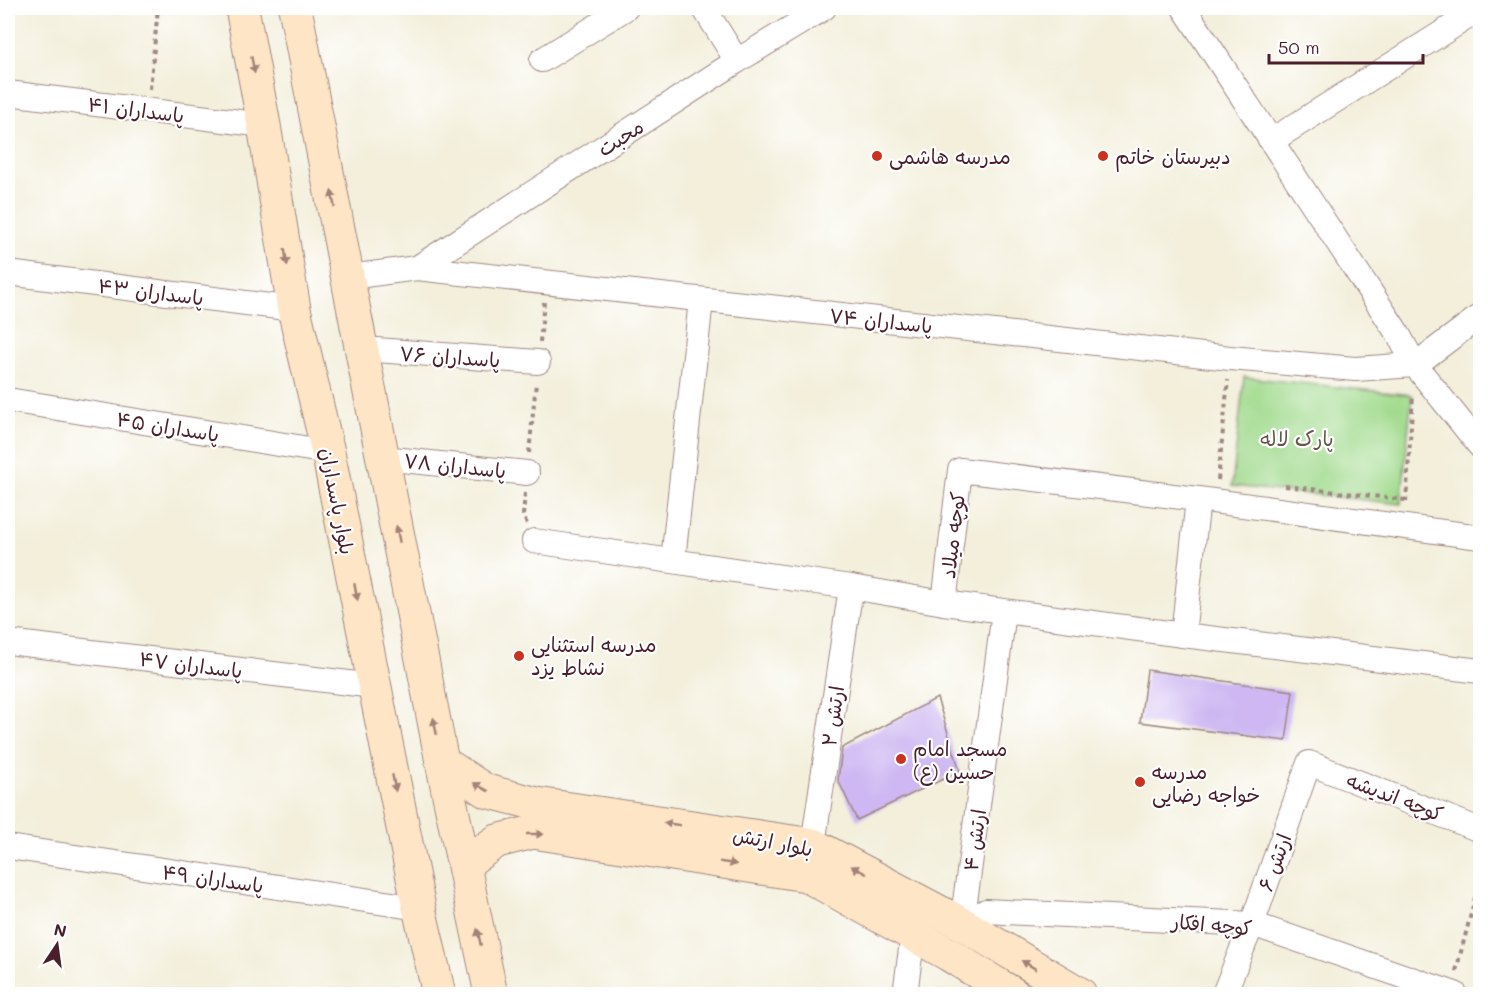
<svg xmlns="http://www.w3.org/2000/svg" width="1488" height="1002" font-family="Mali,'Playpen Sans Arabic',sans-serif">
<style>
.green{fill:#a0da8c;stroke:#757c5c;stroke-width:1.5}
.building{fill:#ceb7f2}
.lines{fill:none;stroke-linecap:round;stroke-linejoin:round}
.street-casing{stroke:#9e8783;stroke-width:26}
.secondary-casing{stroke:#9e8783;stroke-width:35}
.path{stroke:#9e8783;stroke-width:4;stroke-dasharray:4.5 4.5;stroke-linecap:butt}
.street{stroke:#fff;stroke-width:24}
.secondary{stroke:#fde5c5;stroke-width:33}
.oneway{fill:#a48278}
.poi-dot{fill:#c8321e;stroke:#fff;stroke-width:2}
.labels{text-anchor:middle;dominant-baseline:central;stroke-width:4.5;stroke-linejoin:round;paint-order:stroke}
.street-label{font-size:20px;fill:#4a1f2b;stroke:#fff}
.poi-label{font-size:20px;fill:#4a1f2b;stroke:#fff;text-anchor:start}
.park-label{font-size:20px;fill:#645748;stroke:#fff}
</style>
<rect width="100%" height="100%" fill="#fff"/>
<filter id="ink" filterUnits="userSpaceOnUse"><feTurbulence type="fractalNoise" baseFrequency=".0167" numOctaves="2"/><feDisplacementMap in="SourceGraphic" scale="12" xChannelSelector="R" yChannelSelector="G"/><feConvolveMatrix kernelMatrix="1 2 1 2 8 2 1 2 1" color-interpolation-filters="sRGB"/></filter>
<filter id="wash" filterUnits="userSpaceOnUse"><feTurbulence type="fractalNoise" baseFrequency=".008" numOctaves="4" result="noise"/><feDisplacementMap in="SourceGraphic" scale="24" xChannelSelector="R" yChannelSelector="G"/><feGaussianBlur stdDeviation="1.35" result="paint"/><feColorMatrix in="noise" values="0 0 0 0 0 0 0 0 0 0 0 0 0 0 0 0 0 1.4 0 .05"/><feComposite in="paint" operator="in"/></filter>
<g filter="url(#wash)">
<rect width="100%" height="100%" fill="#f3efdb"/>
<path class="green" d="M1244,377L1412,395L1401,504L1232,486Z"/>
<g id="blocks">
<g class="building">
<path d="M1147,670L1293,691L1286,741L1140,722Z"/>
<path d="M937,698L960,771L857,820L838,780L842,748Z"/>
</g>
</g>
</g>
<g filter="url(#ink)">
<use href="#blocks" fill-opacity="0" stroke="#9e8783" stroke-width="1.5"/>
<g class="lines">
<defs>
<g id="street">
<path d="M704,8L737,61"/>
<path d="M1184,8L1398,334L1415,365L1480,446"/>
<path d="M542,60L626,8"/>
<path d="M8,93L264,125"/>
<path d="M1271,141L1480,9"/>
<path d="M417,268L737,61L824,8"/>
<path d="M8,273L294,309"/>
<path d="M349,277L417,268L1230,358L1355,369L1415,365"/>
<path d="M363,349L538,362"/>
<path d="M1415,365L1480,316"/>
<path d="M8,400L328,452"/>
<path d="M383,458L527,473"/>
<path d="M534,541L851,587L944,603L960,470L1198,499L1480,537"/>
<path d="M673,560L701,300"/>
<path d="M944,603L1183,635L1480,671"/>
<path d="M1183,635L1198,499"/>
<path d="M8,642L374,686"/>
<path d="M813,845L851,587"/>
<path d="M8,847L419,908"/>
<path d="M962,924L986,911L1252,924L1455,994"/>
<path d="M962,924L1004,612"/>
<path d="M905,994L913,934"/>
<path d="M1224,994L1252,924L1309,763L1480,830"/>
</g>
<g id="secondary">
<path d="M242,8L264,125L294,309L328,452L419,908L439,994"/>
<path d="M295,8L442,762L491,994"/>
<path d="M442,762L486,791L537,804L813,845L962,924L1080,994"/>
<path d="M464,864L497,841L533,832L806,875L948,954L1013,994"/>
</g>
</defs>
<use href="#street" class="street-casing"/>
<use href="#secondary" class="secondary-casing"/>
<g class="path">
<path d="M150,89L158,8"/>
<path d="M540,342L544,302"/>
<path d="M529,453L536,383"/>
<path d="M1218,480L1228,380"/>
<path d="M1285,486L1406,500"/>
<path d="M525,493L523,515L527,524"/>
<path d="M1406,502L1413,395"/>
<path d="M1456,971L1480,879"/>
</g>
<use href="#street" class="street"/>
<use href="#secondary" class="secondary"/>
</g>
<defs><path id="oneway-solid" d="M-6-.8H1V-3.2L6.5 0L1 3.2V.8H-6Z" transform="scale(1.5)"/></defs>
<g class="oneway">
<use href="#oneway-solid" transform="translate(253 65) rotate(79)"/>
<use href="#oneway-solid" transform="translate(333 199) rotate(-101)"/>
<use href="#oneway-solid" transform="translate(286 257) rotate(81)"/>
<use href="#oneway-solid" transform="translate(398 534) rotate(-101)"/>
<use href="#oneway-solid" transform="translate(356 592) rotate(79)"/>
<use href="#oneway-solid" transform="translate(435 726) rotate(-101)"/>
<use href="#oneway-solid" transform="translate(394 783) rotate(79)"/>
<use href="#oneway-solid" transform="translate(481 787) rotate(-151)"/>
<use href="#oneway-solid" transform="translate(672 824) rotate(-171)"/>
<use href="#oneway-solid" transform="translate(535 834)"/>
<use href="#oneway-solid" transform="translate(728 863) rotate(9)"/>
<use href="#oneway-solid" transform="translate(859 870) rotate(-152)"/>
<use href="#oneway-solid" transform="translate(479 937) rotate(-102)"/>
<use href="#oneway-solid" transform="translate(1029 965) rotate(-149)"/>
</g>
</g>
<g class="poi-dot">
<circle cx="877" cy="156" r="6"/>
<circle cx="1103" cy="156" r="6"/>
<circle cx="519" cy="656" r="6"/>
<circle cx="901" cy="759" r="6"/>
<circle cx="1140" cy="782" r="6"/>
</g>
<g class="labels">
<g class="street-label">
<text transform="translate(136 109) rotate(7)">پاسداران ۴۱</text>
<text transform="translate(620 137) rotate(-33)">محبت</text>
<text transform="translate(151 291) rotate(7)">پاسداران ۴۳</text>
<text transform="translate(881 320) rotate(6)">پاسداران ۷۴</text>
<text transform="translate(450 356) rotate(4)">پاسداران ۷۶</text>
<text transform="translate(168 426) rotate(9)">پاسداران ۴۵</text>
<text transform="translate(455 465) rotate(6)">پاسداران ۷۸</text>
<text transform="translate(338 501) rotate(79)">بلوار پاسداران</text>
<text transform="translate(952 535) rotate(-83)">کوچه میلاد</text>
<text transform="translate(191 664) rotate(7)">پاسداران ۴۷</text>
<text transform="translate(832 716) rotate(-82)">ارتش ۲</text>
<text transform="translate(1395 796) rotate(21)">کوچه اندیشه</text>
<text transform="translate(974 840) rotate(-82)">ارتش ۴</text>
<text transform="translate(773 841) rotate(11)">بلوار ارتش</text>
<text transform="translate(1274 862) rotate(-70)">ارتش ۶</text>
<text transform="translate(213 878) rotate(8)">پاسداران ۴۹</text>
<text transform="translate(1212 924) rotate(5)">کوچه افکار</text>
</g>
<g class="poi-label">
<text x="889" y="156">مدرسه هاشمی</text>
<text x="1115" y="156">دبیرستان خاتم</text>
<text x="531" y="644">مدرسه استثنایی<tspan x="531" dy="23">نشاط یزد</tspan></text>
<text x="913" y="748">مسجد امام<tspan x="913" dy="23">حسین (ع)</tspan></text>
<text x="1152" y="771">مدرسه<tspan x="1152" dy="23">خواجه رضایی</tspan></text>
</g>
<g class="park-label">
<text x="1297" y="438">پارک لاله</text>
</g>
</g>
<rect width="1488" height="1002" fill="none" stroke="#fff" stroke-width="30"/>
<g transform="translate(57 945) rotate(13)" stroke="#ffffff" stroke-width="4.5" paint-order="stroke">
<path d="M0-4.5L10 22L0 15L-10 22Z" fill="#4a1f2b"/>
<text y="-9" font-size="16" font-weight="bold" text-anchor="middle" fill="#4a1f2b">N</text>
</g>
<path d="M1269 54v9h154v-9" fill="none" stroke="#4a1f2b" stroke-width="3"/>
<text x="1278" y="54" font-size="18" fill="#4a1f2b" stroke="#ffffff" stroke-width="4.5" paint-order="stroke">50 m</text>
</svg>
